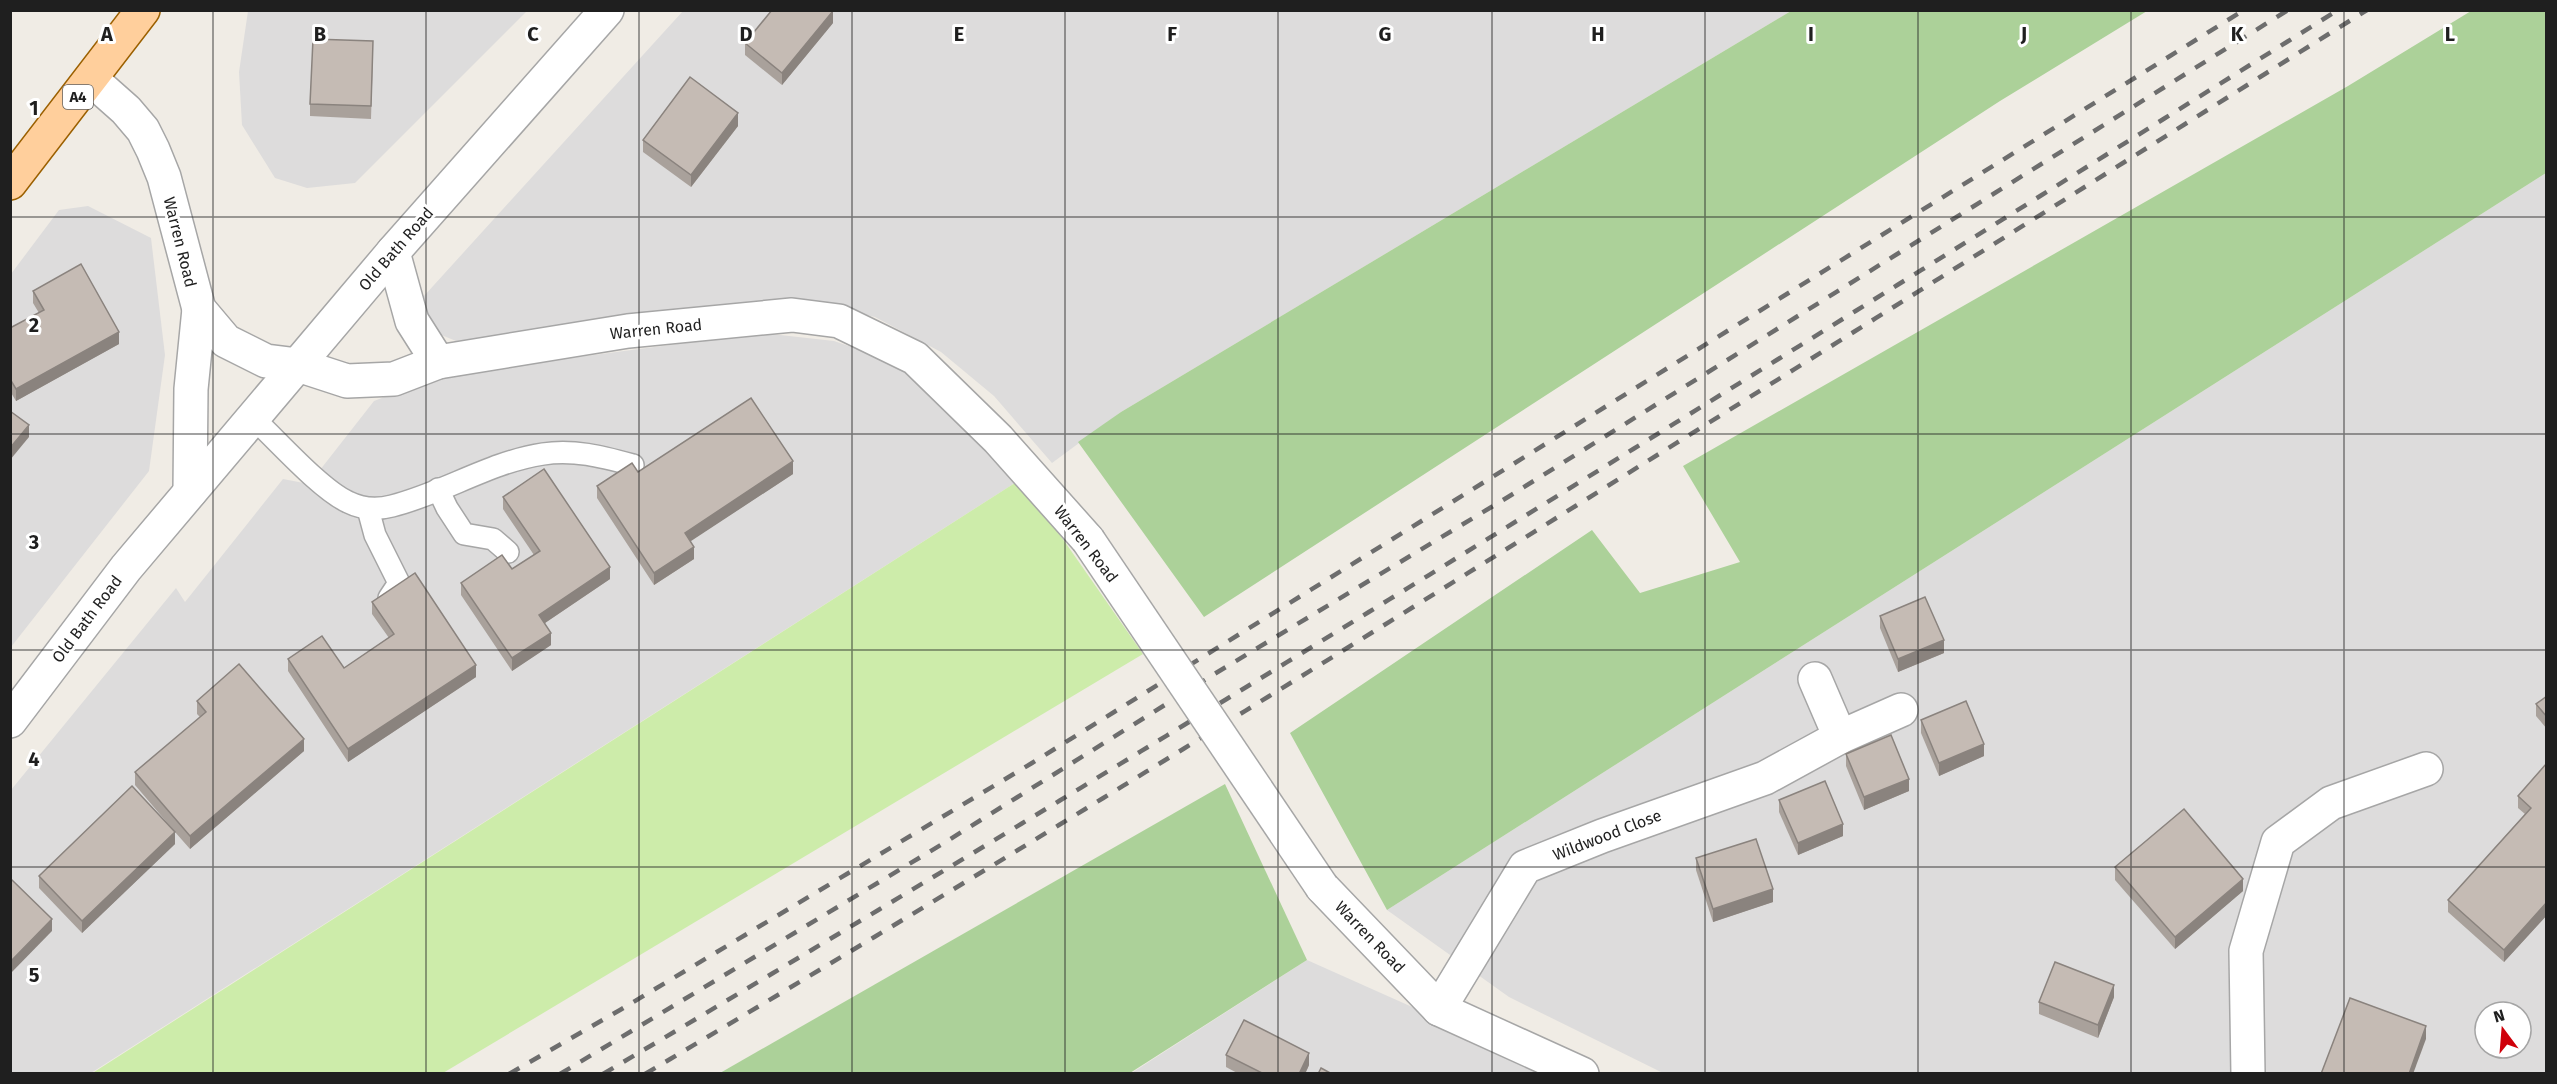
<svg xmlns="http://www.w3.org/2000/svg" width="2557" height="1084" font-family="'Fira Sans',sans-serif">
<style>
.residential{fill:#dddcdc;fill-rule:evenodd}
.grass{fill:#cdecaa}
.forest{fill:#acd199}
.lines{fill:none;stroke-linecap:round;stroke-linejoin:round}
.service-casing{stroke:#a6a6a6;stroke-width:24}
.minor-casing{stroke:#a6a6a6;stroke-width:36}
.primary-casing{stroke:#9b6000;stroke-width:36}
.service{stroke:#fff;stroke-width:21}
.minor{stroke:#fff;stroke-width:33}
.primary{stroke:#ffcf9c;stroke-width:33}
.rail{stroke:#6d6d6d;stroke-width:4.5;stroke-dasharray:12 12;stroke-linecap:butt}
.minor-bridge-casing{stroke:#a6a6a6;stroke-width:36;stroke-linecap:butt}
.minor-bridge{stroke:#fff;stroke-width:33}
.wall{fill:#a9a19b}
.shaded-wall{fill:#8a837e}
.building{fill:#c5bbb4;stroke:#8a837e;stroke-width:1.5}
.grid{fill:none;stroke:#1f1f1f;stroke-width:1.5;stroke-opacity:0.55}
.labels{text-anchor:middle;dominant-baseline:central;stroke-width:6;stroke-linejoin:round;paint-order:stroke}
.shield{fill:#fff;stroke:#626262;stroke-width:1.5}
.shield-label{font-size:15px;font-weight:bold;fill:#1f1f1f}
.street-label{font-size:16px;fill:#1f1f1f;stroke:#fff}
.grid-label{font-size:20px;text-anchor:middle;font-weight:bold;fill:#1f1f1f;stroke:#fff;stroke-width:6;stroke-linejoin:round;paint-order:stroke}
</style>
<rect width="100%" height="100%" fill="#f0ece5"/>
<g class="residential">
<path d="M248,11H527L355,183L307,188L275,178L242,125L239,72Z"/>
<path d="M683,11H1791L1121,412L1052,463L994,396L941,352L875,317L821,304L766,301L456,341L434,332L414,307Z"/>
<path d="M2546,173V1073H1663L1509,997L1387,910ZM2485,1012H2521V1048H2485Z"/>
<path d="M88,206L151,238L165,355L149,471L11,647V274L59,210Z"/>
<path d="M761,333L834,341L878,356L906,370L1021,479L91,1073L11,1074V790L176,588L185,602L283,479L309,484L374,401L442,375Z"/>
<path d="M1307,960L1560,1073L1130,1074Z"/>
</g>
<path class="grass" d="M1021,479L1143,654L443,1073L91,1074Z"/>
<g class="forest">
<path d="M1791,11H2147L2000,101L1204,617L1078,442L1121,412Z"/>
<path d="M2471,11H2546V173L1387,910L1290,733L1592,530L1640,593L1740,562L1683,466L2348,86Z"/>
<path d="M1225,784L1307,960L1130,1073H720Z"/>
</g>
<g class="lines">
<defs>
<g id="service">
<path d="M253,418C277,440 320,489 348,502C362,509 377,510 392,506C444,493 490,462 543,454C574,449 603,457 633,465"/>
<path d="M438,489L447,508L464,534L493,539L508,552"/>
<path d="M368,509L375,535L399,583L389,598"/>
</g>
<g id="minor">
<path d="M91,79L126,110L143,130L153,150L164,177L199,309L226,341L266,361L298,365L347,381L394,379L438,362L628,331L792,315L839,321L915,358L998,439L1088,540"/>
<path d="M393,252L412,321L438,362"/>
<path d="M190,492L191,389L199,309"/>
<path d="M1815,679L1840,737"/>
<path d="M10,721L126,568L393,252L607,10"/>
<path d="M1322,887L1439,1009L1582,1074"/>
<path d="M1439,1009L1525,867L1602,836L1765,778L1840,737L1901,710"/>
<path d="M2248,1074L2246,951L2278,842L2331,803L2426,769"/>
</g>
<path id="primary" d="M10,183L143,10"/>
</defs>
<use href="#service" class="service-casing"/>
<use href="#minor" class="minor-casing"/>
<use href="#primary" class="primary-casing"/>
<use href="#service" class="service"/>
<use href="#minor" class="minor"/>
<use href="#primary" class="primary"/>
<g class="rail">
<path d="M509,1074L620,1010L1032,763L2244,10"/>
<path d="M560,1074L944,843L1216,673L1508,497L2288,10"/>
<path d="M603,1074C1187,729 1762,370 2338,10"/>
<path d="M645,1074C1226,730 1795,368 2367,10"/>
</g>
<defs>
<path id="minor-bridge" d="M1088,540L1322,887"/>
</defs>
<use href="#minor-bridge" class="minor-bridge-casing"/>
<use href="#minor-bridge" class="minor-bridge"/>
</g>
<g class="wall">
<path d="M833,23L782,85L745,55V43Z"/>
<path d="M373,54L371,119L310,116V104Z"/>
<path d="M738,126L691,187L643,152V140Z"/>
<path d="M33,291L119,344L16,401L10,391V328L39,313L33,303Z"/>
<path d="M638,472L793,474L690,541L694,559L654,585L597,498V486Z"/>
<path d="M503,497L610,579L545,623L551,645L512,671L461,595V583L512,569L534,555L503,509Z"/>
<path d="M372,602L476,677L348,762L288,671V659L344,668L389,638L372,614Z"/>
<path d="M1880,616L1944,653L1898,672L1880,628Z"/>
<path d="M2547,696V729L2536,716V704Z"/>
<path d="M197,701L304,751L190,849L175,832V844L82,933L39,888V876L175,832L135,785V772L200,717L197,714Z"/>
<path d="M1921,720L1984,756L1939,776L1921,733Z"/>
<path d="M1846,754L1909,791L1864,810L1846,766Z"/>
<path d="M2547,765V915L2504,962L2448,912V900L2525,814L2518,808V796Z"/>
<path d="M1779,800L1843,836L1798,855L1779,812Z"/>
<path d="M1696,858L1773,902L1713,922L1696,870Z"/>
<path d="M2115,867L2243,891L2175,949L2115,880Z"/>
<path d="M2114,997L2098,1038L2039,1014V1002Z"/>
<path d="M1226,1055L1309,1065L1305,1074H1239L1226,1067Z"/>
</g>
<g class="shaded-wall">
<path d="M833,11V23L782,85V73Z"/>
<path d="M738,113V126L691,187V175Z"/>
<path d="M119,332V344L16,401V389Z"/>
<path d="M29,425V437L10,460V448Z"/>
<path d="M793,461V474L685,545V533Z"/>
<path d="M694,547V559L654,585V573Z"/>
<path d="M610,567V579L539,627V615Z"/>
<path d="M551,633V645L512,671V658Z"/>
<path d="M1944,640V653L1898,672V659Z"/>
<path d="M476,665V677L348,762V749Z"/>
<path d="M304,739V751L190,849V836Z"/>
<path d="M1984,744V756L1939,776V763Z"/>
<path d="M1909,779V791L1864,810V797Z"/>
<path d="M1843,824V836L1798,855V843Z"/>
<path d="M175,832V844L82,933V921Z"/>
<path d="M2243,879V891L2175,949V937Z"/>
<path d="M1773,889V902L1713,922V909Z"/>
<path d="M2547,902V915L2504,962V950Z"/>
<path d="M52,919V931L10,974V962Z"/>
<path d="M2114,985V997L2098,1038V1025Z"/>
<path d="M2426,1026V1039L2413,1074H2409Z"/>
<path d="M1309,1053V1065L1305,1074H1299Z"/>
</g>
<g class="building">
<path d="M772,10L833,11L782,73L745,43Z"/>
<path d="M313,39L373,41L371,106L310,104Z"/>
<path d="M690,77L738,113L691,175L643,140Z"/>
<path d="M81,264L119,332L16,389L10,379V328L44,310L33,291Z"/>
<path d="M751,398L793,461L685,533L694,547L654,573L597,486L632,463L638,472Z"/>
<path d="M10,411L29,425L10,448Z"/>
<path d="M544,469L610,567L539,615L551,633L512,658L461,583L502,555L512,569L540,551L503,497Z"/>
<path d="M415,573L476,665L348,749L288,659L322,636L344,668L394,634L372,602Z"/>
<path d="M1925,597L1944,640L1898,659L1880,616Z"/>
<path d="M239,664L304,739L190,836L135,772L206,712L197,701Z"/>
<path d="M2547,696V717L2536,704Z"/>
<path d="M1966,701L1984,744L1939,763L1921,720Z"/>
<path d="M1891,735L1909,779L1864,797L1846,754Z"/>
<path d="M2546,764L2547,765V902L2504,950L2448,900L2531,808L2518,796Z"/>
<path d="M1825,781L1843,824L1798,843L1779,800Z"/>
<path d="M132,786L175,832L82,921L39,876Z"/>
<path d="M2184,809L2243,879L2175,937L2115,867Z"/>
<path d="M1756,839L1773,889L1713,909L1696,858Z"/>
<path d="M12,880L52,919L10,962V882Z"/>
<path d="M2055,962L2114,985L2098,1025L2039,1002Z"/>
<path d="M2350,998L2426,1026L2409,1074H2321Z"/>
<path d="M1244,1020L1309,1053L1299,1074H1264L1226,1055Z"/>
<path d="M1321,1068L1332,1074H1318Z"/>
</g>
<path class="grid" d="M213,10V1074M426,10V1074M639,10V1074M852,10V1074M1065,10V1074M1278,10V1074M1492,10V1074M1705,10V1074M1918,10V1074M2131,10V1074M2344,10V1074M10,217H2546M10,434H2546M10,650H2546M10,867H2546"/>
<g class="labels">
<rect class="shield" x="63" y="85" width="30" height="24" rx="4.5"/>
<g class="shield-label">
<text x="78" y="97">A4</text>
</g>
<g class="street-label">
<text transform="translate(180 242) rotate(76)">Warren Road</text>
<text transform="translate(396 249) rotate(-49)">Old Bath Road</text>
<text transform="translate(656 329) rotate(-6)">Warren Road</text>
<text transform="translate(1086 544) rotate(52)">Warren Road</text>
<text transform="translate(87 619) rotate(-53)">Old Bath Road</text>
<text transform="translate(1607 835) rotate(-21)">Wildwood Close</text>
<text transform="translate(1370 937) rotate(46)">Warren Road</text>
</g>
</g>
<g class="grid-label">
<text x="107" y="41">A</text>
<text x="320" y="41">B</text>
<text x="533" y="41">C</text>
<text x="746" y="41">D</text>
<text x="959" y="41">E</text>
<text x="1172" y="41">F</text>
<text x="1385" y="41">G</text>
<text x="1598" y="41">H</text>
<text x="1811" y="41">I</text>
<text x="2024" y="41">J</text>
<text x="2237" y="41">K</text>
<text x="2450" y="41">L</text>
<text x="34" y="115">1</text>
<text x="34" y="332">2</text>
<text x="34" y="549">3</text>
<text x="34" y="766">4</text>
<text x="34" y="982">5</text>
</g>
<rect width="2557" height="1084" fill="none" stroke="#1f1f1f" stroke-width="24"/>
<g transform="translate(2503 1030) rotate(344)"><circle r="28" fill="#ffffff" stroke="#a5a5a5" stroke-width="1.5"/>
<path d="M0-4.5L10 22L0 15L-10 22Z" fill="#cf000a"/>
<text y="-9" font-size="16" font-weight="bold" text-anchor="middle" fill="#1f1f1f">N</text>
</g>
</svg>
